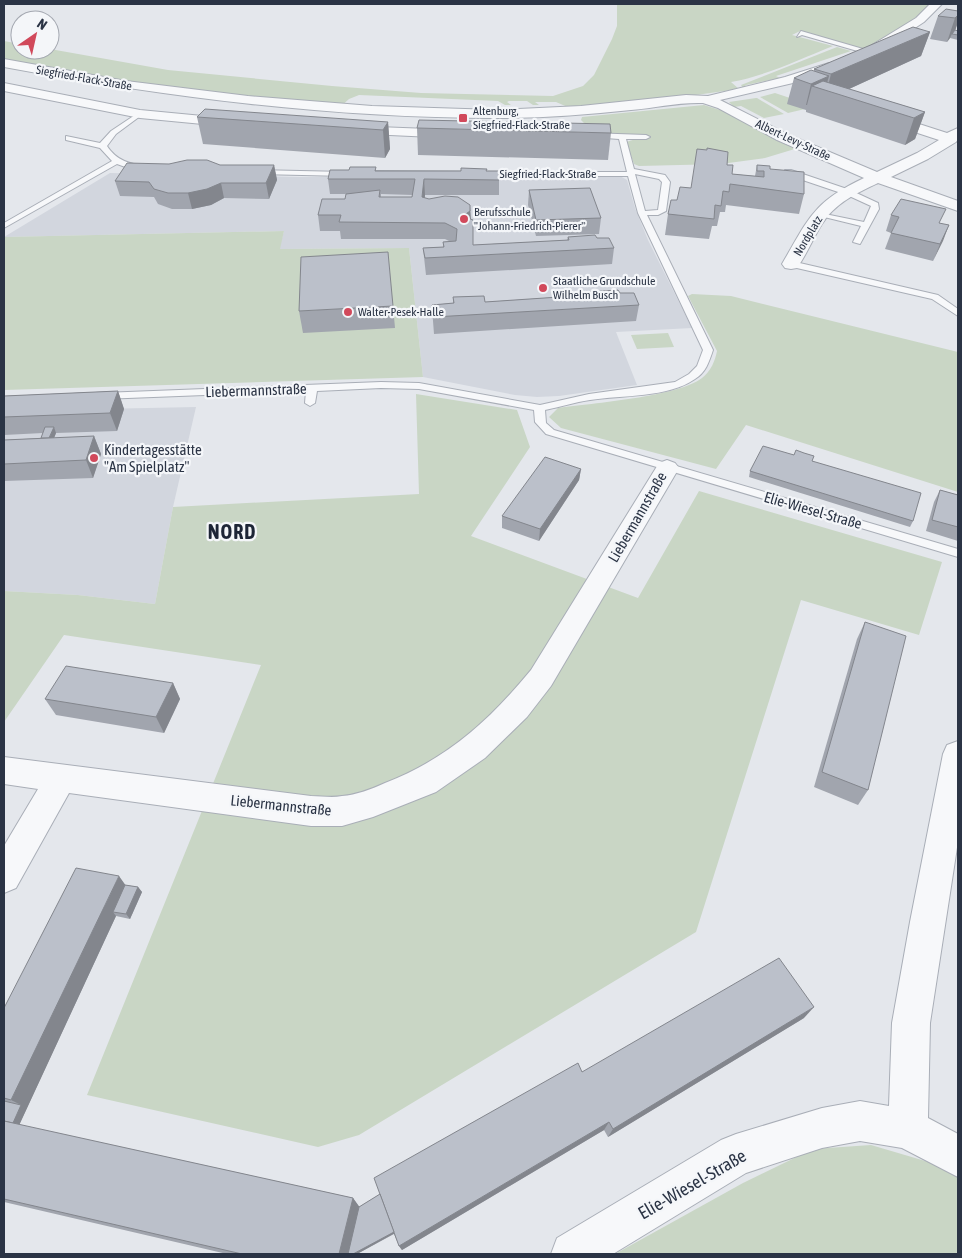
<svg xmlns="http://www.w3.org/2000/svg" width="962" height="1258" font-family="'Asap Condensed',sans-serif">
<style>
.built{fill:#d2d6de}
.green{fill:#c9d6c5}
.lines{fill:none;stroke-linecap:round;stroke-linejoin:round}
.lane-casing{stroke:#a9aeb7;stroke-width:2}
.street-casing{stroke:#a9aeb7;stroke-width:2}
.lane{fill:#f7f8fa;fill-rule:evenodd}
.street{fill:#f7f8fa;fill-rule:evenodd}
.wall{fill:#a1a5ae;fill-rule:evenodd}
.shaded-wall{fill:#83868d}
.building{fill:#bbc0ca;stroke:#83868d}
.poi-dot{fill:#d1495b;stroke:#f4f6f9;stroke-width:2}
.labels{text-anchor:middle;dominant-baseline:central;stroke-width:4.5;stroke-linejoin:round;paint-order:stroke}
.far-street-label{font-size:12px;fill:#2b3445;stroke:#f4f6f9}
.far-poi-label{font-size:12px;fill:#2b3445;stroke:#f4f6f9;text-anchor:start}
.street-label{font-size:15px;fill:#2b3445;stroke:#f4f6f9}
.poi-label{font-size:15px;fill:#2b3445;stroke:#f4f6f9;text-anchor:start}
.near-street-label{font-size:18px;fill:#2b3445;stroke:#f4f6f9}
.district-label{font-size:20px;font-weight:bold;letter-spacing:1px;fill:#1d2536;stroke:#f4f6f9}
</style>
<rect width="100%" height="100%" fill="#e4e7ec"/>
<g class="built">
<path d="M110,173L300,177L620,176L627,180L635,208L648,240L692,328L616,332L637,385L559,396L537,397L515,395L423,377L409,248L279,249L284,231L4,237Z"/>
<path d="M196,407L173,507L155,604L78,595L4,591V408L98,409Z"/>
</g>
<g class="green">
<path d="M617,4H931L908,24L884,37L888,39L863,49L800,31L792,35L833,46C800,59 766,76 731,82L739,89L667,99L570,108L556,102H535L539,105H533L527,101H509L507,102L511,105H505L498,101L359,95L349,99L339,108L91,80L4,63V41L20,44V50L50,49L168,70L332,86L421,93L553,96L583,86L594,75L612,39L617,26Z"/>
<path d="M837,47L851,51L776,76L782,79H775L746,85L743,88L741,85Z"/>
<path d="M775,93L796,100L805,109L788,113L760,97Z"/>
<path d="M756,98H757L784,114L764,118L741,106L734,107L729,102Z"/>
<path d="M704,105L720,110L724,109L798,148L765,158L721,164L639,166L634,164L626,142L636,139H647L646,135C624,134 596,138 581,120L582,117Z"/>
<path d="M284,231L280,249L409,248L423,377L4,390V237Z"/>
<path d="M692,294L731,296L958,352V492L746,425L716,469L561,428L549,417L558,408C593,403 677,397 702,378C711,371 715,361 717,351L688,296Z"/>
<path d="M668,333L674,347L637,349L631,335Z"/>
<path d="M416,394L517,410L530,447L471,536L638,598L699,491L942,562L919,635L801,600L696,932L359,1135L318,1147L87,1095L261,665L64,635L4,722V591L78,595L155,604L173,507L419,494Z"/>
<path d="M871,1145L949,1168L958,1173V1254H615L743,1183L813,1149Z"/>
</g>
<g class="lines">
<defs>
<g id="lane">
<path d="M801,31L870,51L871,52L868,54L802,35L797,37Z"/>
<path d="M138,113L143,114L116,134L107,146C117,161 130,164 147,167V171L131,169L117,164L4,228V223L112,161L100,148L66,140V136L100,143L111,131Z"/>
<path d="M589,133L646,135L650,137L646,139H626L634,169L665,175L670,182L666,211L658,215H647L713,350C709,362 706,372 695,379C668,398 622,395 590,400C575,402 560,407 545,410L546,423L554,430L958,549V557L546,434L535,422L534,410L419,389L381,388L317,391L315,403L310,406L305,403L306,391L102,399L97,396L102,393L381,382L419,383L540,405L589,394L675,382L689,374L697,366L703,350L638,213L628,176H480L476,174L480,172H627L619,139L592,137H589ZM635,174L659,179L662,182L658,210L645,211Z"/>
<path d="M255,170L346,172L350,174L346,176L258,174H255Z"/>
<path d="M785,170H791L850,190L878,203L879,209L860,244L853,242L861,226L816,215L820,213L864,222L871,206L847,195L785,174Z"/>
<path d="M791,261L938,295L958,309V316L932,299L788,266L787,264Z"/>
</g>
<g id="street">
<path d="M930,4H942L924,22L880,51H872L870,48L872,45L916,18Z"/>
<path d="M4,59L126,81L248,96L372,106L496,110L581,106L686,95L708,96L785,77L829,63L835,67L834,70L793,83L720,100L787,134L877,172L917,153L939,140L878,120L876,117L878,114H888L947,133L958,128V139L956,142L928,159L891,177L958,201V211L878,183C857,193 835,203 822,224C813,238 807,254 797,268L791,269L785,268L782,264C809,218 813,202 864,178L777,140L718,108L703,103C679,102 655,108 631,110C586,115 541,118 496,118C330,118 167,97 4,67Z"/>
<path d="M4,83L140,110L234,119L239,120L241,123L239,126L234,127L140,118L4,91Z"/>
<path d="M352,126L454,130L459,131L461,134L459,137L454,138L347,133L345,130L347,127Z"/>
<path d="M667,460L675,463L679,468L551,686L527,717L485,758L436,792L373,817L342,826H311L69,793L16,888L4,893V846L38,789L4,784V757L311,796C321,796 332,798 342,796C356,795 372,789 385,783C447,759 489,721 531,670L659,463Z"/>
<path d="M958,741V841L930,1023L928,1118L958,1134V1177L902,1148L860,1141L822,1148L746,1173L613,1254H551L557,1238L721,1140L736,1134L822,1108L860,1101L889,1106L892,1023L910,922L943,754L947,745Z"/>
</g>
</defs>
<use href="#lane" class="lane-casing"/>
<use href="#street" class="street-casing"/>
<use href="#lane" class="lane"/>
<use href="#street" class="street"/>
</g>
<g class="wall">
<path d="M958,11V22L955,30L958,31V40L950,38L947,42L930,39L938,16Z"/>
<path d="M930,32L921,56L849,89L925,112L915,139L905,145L806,112V110L787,104L794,78L814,71V69Z"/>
<path d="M197,117L388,122L390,149L385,158L203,144Z"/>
<path d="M417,128L611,133L608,160L418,155Z"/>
<path d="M220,165H274L277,180L269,199L224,198L211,205L192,209H172L158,204L154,197L120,196L115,181Z"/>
<path d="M727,165L732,174L755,176L757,165L770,169L804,194L799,214L726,205L725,212H720L717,226H712L709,239L665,235L668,214L677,200Z"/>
<path d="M349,170L499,171V195H425V198L471,219L473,245L567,240L568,237L597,238L614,248L612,264L426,275L423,248L443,247V242L449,241L445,239H341L340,231H320L318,215L345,199L348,194H330L328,179ZM381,194L413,195L412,197H381Z"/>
<path d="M529,190L601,218L599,234L536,236L528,205Z"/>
<path d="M891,215L949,225L933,261L885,249L891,233L886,231Z"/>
<path d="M588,292L620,293L639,305L636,321L434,334L433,321L432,305L453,303V297L485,302L587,295Z"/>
<path d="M393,306L395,328L303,333L299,311Z"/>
<path d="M118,391L124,409L117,431L56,433L54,438L94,436L101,454L93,478L4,481V440L41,438L43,433L4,435V396Z"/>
<path d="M794,455L812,461L913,521L910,527L749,477L750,471Z"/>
<path d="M581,469L579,480L539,541L502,528V516Z"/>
<path d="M940,490L958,495V541L926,531L934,502Z"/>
<path d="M865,622L868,790L858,805L814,787L857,639Z"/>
<path d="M173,683L180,699L164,733L56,715L45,699Z"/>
<path d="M125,885L138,887L142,892L130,919L116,916L19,1125L353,1198L359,1207L582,1072L804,1018L608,1137L604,1130L402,1250L399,1246L394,1234L357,1254H227L4,1202V1008Z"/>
</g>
<g class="shaded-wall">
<path d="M958,15V22L954,34H952L950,38L947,42L955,18Z"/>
<path d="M930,32L921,56L838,94L827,90L831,74Z"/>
<path d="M829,76L825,90L812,86L807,105H806L811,84Z"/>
<path d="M925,112L915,139L905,145L914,118Z"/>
<path d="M388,122L390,149L385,158L383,130Z"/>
<path d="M274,165L277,180L269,199L266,183Z"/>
<path d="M424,179L425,195L423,213L422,197Z"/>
<path d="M221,183L224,198L211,205L192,209L188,193Z"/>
<path d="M470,205L471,220L463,216Z"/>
<path d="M949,225L943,241L933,261L940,244Z"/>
<path d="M118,391L124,409L117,431L110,413Z"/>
<path d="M54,427L56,433L47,456L44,450Z"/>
<path d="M94,436L101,454L93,478L86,460Z"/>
<path d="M581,469L579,480L539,541L540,529Z"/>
<path d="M173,683L180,699L164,733L156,717Z"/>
<path d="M119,876L129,890L113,912L116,916L16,1132L10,1129L21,1105L11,1100Z"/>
<path d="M138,887L142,892L130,919L126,914Z"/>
<path d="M814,1007L804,1018L608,1137L613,1129Z"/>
<path d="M609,1122L604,1130L402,1250L399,1246Z"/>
<path d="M353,1198L361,1209L350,1254H339Z"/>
<path d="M394,1232L395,1233L357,1254H353Z"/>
</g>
<g class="building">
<path d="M946,9L958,11V15L955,18L938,16Z"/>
<path d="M913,27L930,32L831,74L814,69Z"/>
<path d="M955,30L958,31V35L952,34Z"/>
<path d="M811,70L829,76L811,84L794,78Z"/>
<path d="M823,81L925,112L914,118L812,86Z"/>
<path d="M205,109L388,122L383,130L197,117Z"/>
<path d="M419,120L610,124L611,133L417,128Z"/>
<path d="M707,148L728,152L727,165H733L732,174L764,177V171H757V165L770,166V169L804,172V194L730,184L729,192L723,191L721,206L715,205L714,219L668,214L671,200H677L680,187L691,188L697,149L707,150Z"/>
<path d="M187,160H207L220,165H274L266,183H221L207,189L188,193H168L154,189L149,182L115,181L127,163L169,164Z"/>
<path d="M350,167H376L375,171H461V168L487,169L486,171H499V180L424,179L422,197L429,199L445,196L458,197L470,205V211L463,216L473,220V245L569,240L568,237L595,235L597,238H609L614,248L425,258L423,248L444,247L443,242L456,241L457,229L445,223L339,222L341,215H318L322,199H345L346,194L380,190L379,197H412L415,179H328L330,170H349Z"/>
<path d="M590,188L601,218L536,220L529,190Z"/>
<path d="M901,199L946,209L939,223L949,225L940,244L891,233L899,217L891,215Z"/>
<path d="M388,252L393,306L299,311L301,257Z"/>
<path d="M618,290L620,293H634L639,305L434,317L432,305L454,303L453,297L484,296L485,302L589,295L588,292Z"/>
<path d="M118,391L110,413L4,417V396Z"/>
<path d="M45,427H54L49,438H41Z"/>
<path d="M94,436L86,460L4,464V440Z"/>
<path d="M763,446L794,455L796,450L804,453L814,456L812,461L921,493L913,521L750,471Z"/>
<path d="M545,457L581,469L540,529L502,516Z"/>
<path d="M940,490L958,495V527L932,520Z"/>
<path d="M865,622L906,636L868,790L822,772Z"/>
<path d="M66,666L173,683L156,717L45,699Z"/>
<path d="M76,868L119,876L11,1100L4,1098V1008Z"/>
<path d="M125,885L138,887L126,914L113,912Z"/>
<path d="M779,958L814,1007L613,1129L609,1122L399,1246L374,1178L578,1063L582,1072Z"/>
<path d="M4,1101L21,1105L13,1123L4,1121Z"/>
<path d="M4,1121L353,1198L339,1254H242L4,1199Z"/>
<path d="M380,1194L394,1232L353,1254H348L359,1207Z"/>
</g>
<g class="poi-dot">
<rect x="458" y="113" width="10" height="10" rx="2.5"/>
<circle cx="464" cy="219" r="5"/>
<circle cx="543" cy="288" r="5"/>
<circle cx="348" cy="312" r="5"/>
<circle cx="94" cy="458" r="5"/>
</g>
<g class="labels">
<g class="far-street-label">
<text transform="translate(84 78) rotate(10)">Siegfried-Flack-Straße</text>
<text transform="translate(793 140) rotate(25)">Albert-Levy-Straße</text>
<text x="548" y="174">Siegfried-Flack-Straße</text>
<text transform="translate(808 236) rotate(-59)">Nordplatz</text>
</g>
<g class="far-poi-label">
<text x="473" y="111">Altenburg,<tspan x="473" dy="14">Siegfried-Flack-Straße</tspan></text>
<text x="474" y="212">Berufsschule<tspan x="474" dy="14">"Johann-Friedrich-Pierer"</tspan></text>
<text x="553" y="281">Staatliche Grundschule<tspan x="553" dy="14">Wilhelm Busch</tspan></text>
<text x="358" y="312">Walter-Pesek-Halle</text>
</g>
<g class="street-label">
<text transform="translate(256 390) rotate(-2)">Liebermannstraße</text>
<text transform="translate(813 510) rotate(16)">Elie-Wiesel-Straße</text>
<text transform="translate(637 517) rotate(-60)">Liebermannstraße</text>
<text transform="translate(281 805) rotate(6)">Liebermannstraße</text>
</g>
<g class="poi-label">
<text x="104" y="449">Kindertagesstätte<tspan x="104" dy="17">"Am Spielplatz"</tspan></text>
</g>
<g class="near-street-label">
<text transform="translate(692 1184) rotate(-30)">Elie-Wiesel-Straße</text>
</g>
<g class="district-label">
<text x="232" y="531">NORD</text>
</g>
</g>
<rect width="962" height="1258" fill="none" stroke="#2b3445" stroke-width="10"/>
<g transform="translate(35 35) rotate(34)"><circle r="24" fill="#f4f6f9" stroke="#a4a8b1"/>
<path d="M0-4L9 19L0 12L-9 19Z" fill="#d1495b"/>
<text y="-8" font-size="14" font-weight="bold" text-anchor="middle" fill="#2b3445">N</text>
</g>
</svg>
